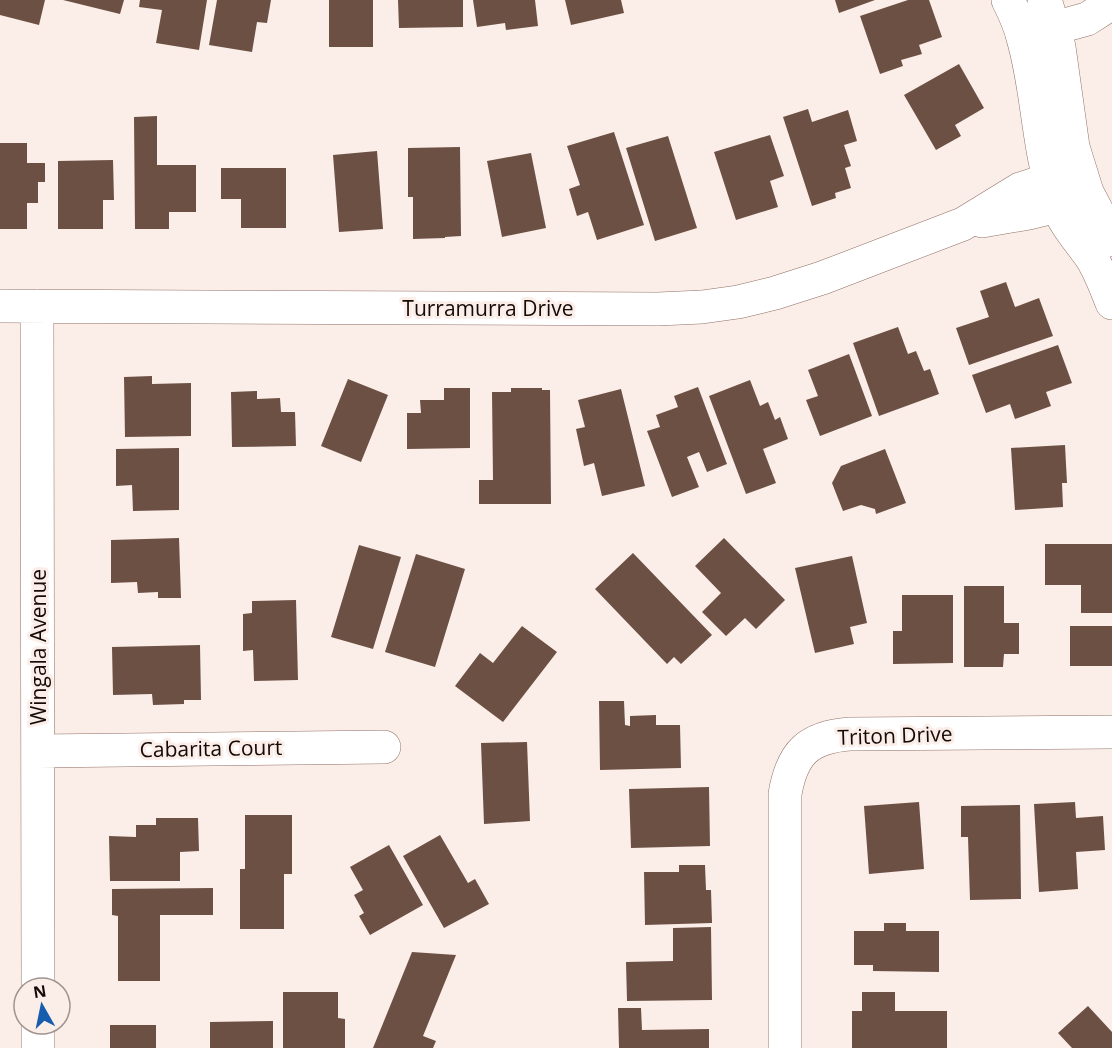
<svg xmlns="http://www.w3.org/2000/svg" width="1112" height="1048" viewBox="0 0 1112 1048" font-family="'Open Sans',sans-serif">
	<rect width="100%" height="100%" fill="#fbede8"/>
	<path fill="#6c5044" d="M 0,0 L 45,0 L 39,25 L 0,15 Z
		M 63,0 L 124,0 L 120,14 Z
		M 140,0 L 207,0 L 199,50 L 156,43 L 162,10 L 139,7 Z
		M 217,0 L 271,0 L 267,23 L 257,22 L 252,52 L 209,45 Z
		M 329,0 L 373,0 L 373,47 L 329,47 Z
		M 398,0 L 463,0 L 463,27 L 399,28 Z
		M 473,0 L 535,0 L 538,26 L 506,30 L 505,23 L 477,27 Z
		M 565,0 L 621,0 L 624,13 L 571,25 Z
		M 835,0 L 875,0 L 839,13 Z
		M 908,0 L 929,0 L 942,37 L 919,45 L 922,54 L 901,60 L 903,66 L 880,74 L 860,16 Z
		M 959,64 L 984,108 L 955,125 L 961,136 L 936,150 L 904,95 Z
		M 808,109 L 812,122 L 848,110 L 857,141 L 844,145 L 851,166 L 845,168 L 851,188 L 835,193 L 836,198 L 812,206 L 783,117 Z
		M 157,116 L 157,165 L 196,165 L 196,212 L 169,212 L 169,229 L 135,229 L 134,117 Z
		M 614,132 L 644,225 L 597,240 L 588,212 L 577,216 L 569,189 L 580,185 L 567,146 Z
		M 770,135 L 784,176 L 770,181 L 778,207 L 736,220 L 714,152 Z
		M 668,136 L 697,228 L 655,241 L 626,148 Z
		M 0,143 L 27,143 L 27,163 L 45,163 L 45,182 L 38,182 L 38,203 L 27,203 L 27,229 L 0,229 Z
		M 460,147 L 461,236 L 445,237 L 445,238 L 413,239 L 413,197 L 408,197 L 408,148 Z
		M 377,151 L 383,229 L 339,232 L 333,155 Z
		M 531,153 L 546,228 L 502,237 L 487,161 Z
		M 113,160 L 114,200 L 103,200 L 103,229 L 58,229 L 58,161 Z
		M 221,168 L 286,168 L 286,228 L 241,228 L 241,199 L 221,199 Z
		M 1006,282 L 1015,307 L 1039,298 L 1053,336 L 969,365 L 956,328 L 989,317 L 980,291 Z
		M 898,327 L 908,354 L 916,351 L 924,371 L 930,369 L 939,394 L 879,416 L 853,343 Z
		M 1058,345 L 1072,383 L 1046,392 L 1051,406 L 1015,419 L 1010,404 L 986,413 L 972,375 Z
		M 849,354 L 872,416 L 820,436 L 806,400 L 818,396 L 808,370 Z
		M 152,376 L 152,384 L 191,383 L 191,436 L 125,437 L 124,377 Z
		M 348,379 L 388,395 L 361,462 L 321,446 Z
		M 750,380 L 760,406 L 768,402 L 775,420 L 780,417 L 788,439 L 763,449 L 776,483 L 746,494 L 709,396 Z
		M 698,387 L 727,464 L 707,472 L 699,452 L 687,457 L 699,487 L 672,497 L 647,431 L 660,427 L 656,415 L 678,407 L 674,396 Z
		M 444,388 L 470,388 L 470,448 L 407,449 L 407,413 L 421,413 L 420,400 L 444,400 Z
		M 511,388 L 542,388 L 542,390 L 550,390 L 551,504 L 479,504 L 479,480 L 493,480 L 492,392 L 511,392 Z
		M 621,389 L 645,486 L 602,496 L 594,463 L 584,466 L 576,429 L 585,427 L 578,400 Z
		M 257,391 L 257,399 L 280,398 L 281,412 L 295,412 L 296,446 L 232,447 L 231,392 Z
		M 1065,445 L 1067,483 L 1062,483 L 1063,507 L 1015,510 L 1011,448 Z
		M 179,448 L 179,510 L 133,511 L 132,485 L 116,486 L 116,449 Z
		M 885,449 L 906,503 L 876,514 L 875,509 L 861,505 L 843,511 L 832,483 L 841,466 Z
		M 179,538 L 181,598 L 158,598 L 158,592 L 138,593 L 137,582 L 111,583 L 111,540 Z
		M 724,538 L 785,600 L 756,629 L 745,618 L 726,636 L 702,612 L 721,593 L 695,566 Z
		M 1045,544 L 1112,544 L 1112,613 L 1081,613 L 1081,585 L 1045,585 Z
		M 359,545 L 401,557 L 373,649 L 331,637 Z
		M 633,553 L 712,635 L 681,664 L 674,657 L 667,664 L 595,589 Z
		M 416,554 L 465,569 L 435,667 L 385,652 Z
		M 852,556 L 867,623 L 850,627 L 854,644 L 815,653 L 795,568 Z
		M 964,586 L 1004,586 L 1004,623 L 1019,623 L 1019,654 L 1004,654 L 1003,667 L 964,667 Z
		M 902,595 L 953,595 L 953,663 L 893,664 L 893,631 L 902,631 Z
		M 296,600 L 298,680 L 254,681 L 253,650 L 243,651 L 243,614 L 252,613 L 252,601 Z
		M 522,626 L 557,652 L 503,722 L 455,686 L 480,653 L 493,663 Z
		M 1070,626 L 1112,626 L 1112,666 L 1070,666 Z
		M 200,645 L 201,700 L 184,700 L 184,704 L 153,705 L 152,694 L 113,695 L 112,647 Z
		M 599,701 L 624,701 L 625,725 L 630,726 L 630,716 L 656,715 L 656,725 L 680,725 L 681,768 L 600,770 Z
		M 527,742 L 530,821 L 484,824 L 481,743 Z
		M 709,787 L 710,846 L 631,848 L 629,789 Z
		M 919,802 L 924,869 L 869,874 L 864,806 Z
		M 1075,802 L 1076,818 L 1103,816 L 1105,850 L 1076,852 L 1078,889 L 1039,892 L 1034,804 Z
		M 1020,805 L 1021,899 L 970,900 L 968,837 L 961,837 L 961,806 Z
		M 245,815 L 292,815 L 292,874 L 284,874 L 284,929 L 240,929 L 240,869 L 245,869 Z
		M 156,818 L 198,818 L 199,851 L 180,852 L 180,881 L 110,881 L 109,836 L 136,837 L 136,825 L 156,825 Z
		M 440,835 L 468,883 L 475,879 L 489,904 L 444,928 L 403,856 Z
		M 389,845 L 423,905 L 370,935 L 359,916 L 364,913 L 354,895 L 363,890 L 350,867 Z
		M 679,865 L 705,865 L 706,890 L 711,890 L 712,923 L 645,925 L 644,872 L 679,872 Z
		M 213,888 L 213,915 L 160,915 L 160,981 L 118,981 L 118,916 L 112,915 L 112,889 Z
		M 884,923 L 906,923 L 906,931 L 939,931 L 939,972 L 873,971 L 873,965 L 854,965 L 854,931 L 884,931 Z
		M 711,927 L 712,1000 L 627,1001 L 626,962 L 673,961 L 673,928 Z
		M 412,952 L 456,955 L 423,1036 L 436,1041 L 433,1048 L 373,1048 Z
		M 283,992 L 338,992 L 338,1018 L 345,1019 L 345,1048 L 283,1048 Z
		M 862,992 L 895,992 L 895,1011 L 947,1011 L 947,1048 L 852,1048 L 852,1011 L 862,1011 Z
		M 1088,1006 L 1112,1032 L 1112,1048 L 1072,1048 L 1058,1033 Z
		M 618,1008 L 641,1008 L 642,1030 L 709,1029 L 709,1048 L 619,1048 Z
		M 273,1021 L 273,1048 L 210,1048 L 210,1022 Z
		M 110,1025 L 156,1025 L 156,1048 L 110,1048 Z"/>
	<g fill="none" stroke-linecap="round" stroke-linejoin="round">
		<g stroke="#8f7165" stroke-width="34">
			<path id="minor" d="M 1025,36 L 1087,19 L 1112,3
				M 982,221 L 1029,213 L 1057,206 L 1083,194
				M 0,306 L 658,309 L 702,307 L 738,302 L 775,293 L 822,278 L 963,224 L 1020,189 L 1076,171
				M 37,306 L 38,988
				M 39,751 L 384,747
				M 38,1048 L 38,1024
				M 785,1048 L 785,794 C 792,753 808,737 850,734 L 1112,732"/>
		</g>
		<g stroke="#8f7165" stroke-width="34">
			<path id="secondary" d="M 1008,0 C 1014,12 1020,25 1023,38 C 1039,93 1037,150 1057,204 C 1064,224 1079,240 1091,257 C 1100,271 1106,288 1112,303
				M 1044,0 L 1047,6 L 1059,47 L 1073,147 L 1087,192 L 1112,240"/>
		</g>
		<use href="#minor" stroke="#fff" stroke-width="33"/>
		<use href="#secondary" stroke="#fff" stroke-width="33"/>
	</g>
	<g text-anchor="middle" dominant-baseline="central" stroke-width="6" stroke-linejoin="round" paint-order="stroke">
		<g font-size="21" fill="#150b06" stroke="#fbede8">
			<text x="488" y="308">Turramurra Drive</text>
			<text transform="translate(38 647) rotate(-90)">Wingala Avenue</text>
			<text transform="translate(895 735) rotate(-2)">Triton Drive</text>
			<text transform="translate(211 748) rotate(-1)">Cabarita Court</text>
		</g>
	</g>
	<g transform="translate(42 1006) rotate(351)"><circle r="28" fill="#fbede8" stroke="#9f938e" stroke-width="1.5"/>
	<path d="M0-4.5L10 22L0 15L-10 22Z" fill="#165dad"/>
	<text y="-9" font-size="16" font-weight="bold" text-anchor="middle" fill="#150b06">N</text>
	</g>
</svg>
